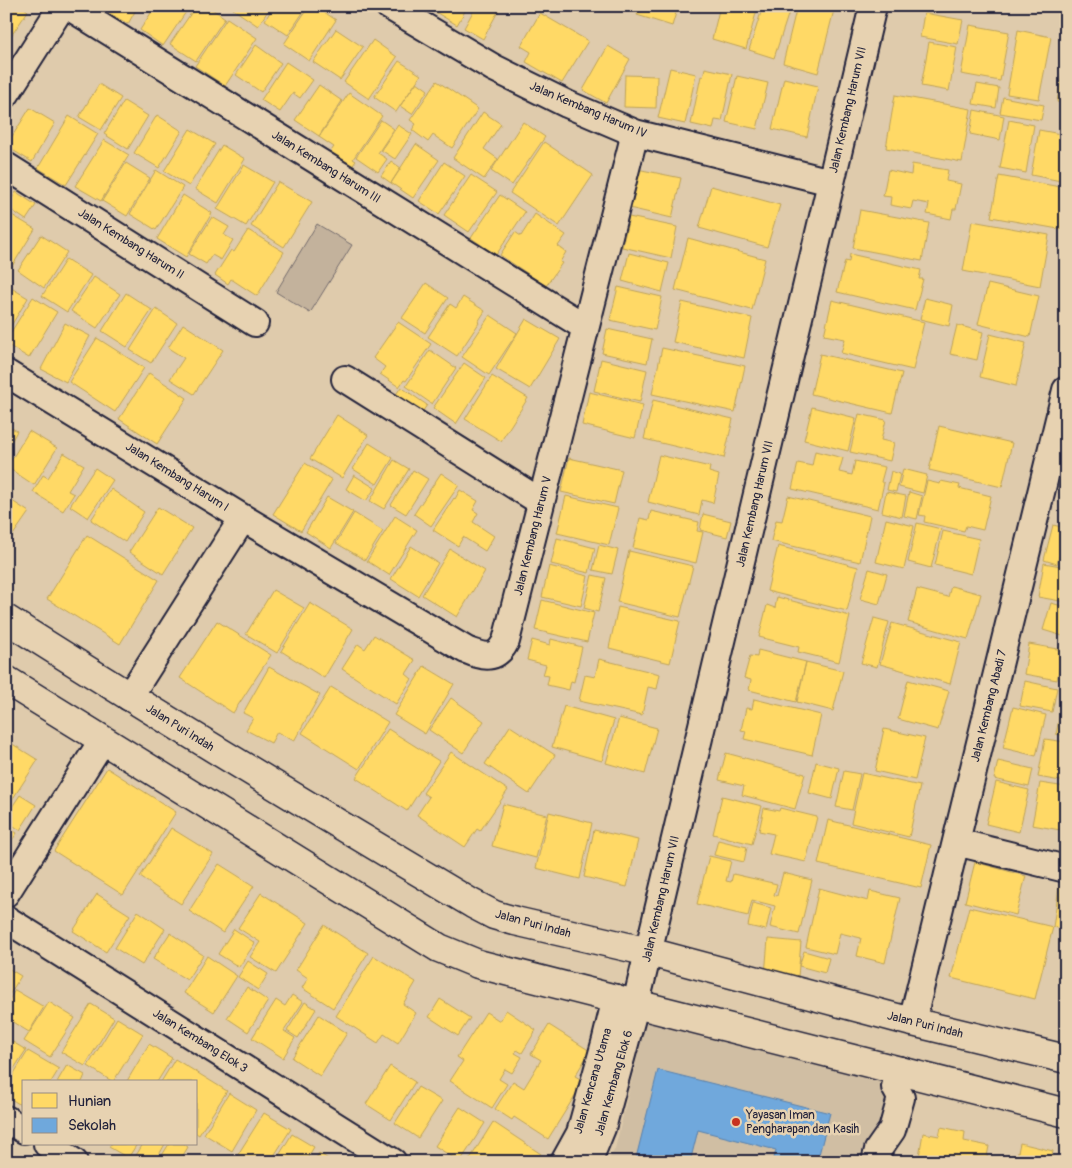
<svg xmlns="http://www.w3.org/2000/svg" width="1072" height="1168" viewBox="0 0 1072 1168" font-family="Pangolin,sans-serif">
	<rect width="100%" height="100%" fill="#dfcbac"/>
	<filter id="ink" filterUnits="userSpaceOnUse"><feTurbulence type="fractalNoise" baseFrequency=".02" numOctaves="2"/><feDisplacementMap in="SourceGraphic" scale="10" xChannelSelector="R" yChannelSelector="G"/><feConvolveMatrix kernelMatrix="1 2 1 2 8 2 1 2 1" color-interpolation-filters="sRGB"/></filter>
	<g filter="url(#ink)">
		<path fill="#d0bea3" d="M 651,999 L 916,1061 L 894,1162 L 607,1162 L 615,1149 Z"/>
		<path fill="#c3b29c" stroke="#726a6c" d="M 317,224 L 352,245 L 310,313 L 276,292 Z"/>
		<path fill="#ffd966" stroke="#bda259" d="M 8,6 L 22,6 L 28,11 L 9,39 L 6,37 L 6,10 Z
			M 97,6 L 138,6 L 128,24 Z
			M 143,6 L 190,6 L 163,46 L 140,30 L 151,13 Z
			M 196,6 L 208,6 L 225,18 L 196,61 L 170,44 Z
			M 235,6 L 271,6 L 258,26 L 233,9 Z
			M 274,6 L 303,6 L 306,8 L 288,35 L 265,20 Z
			M 309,6 L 315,6 L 336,20 L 309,61 L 284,44 Z
			M 435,6 L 468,6 L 457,25 L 432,10 Z
			M 476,6 L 501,6 L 483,39 L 464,28 Z
			M 640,6 L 678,6 L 672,26 L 637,15 Z
			M 720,6 L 758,6 L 746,49 L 712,39 Z
			M 763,6 L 791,6 L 774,58 L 749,50 Z
			M 797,6 L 835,6 L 818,73 L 783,63 Z
			M 540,13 L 588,41 L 562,83 L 526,62 L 531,52 L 521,46 Z
			M 924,13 L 963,20 L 958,44 L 920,37 Z
			M 227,18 L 257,38 L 225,86 L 195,66 Z
			M 970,25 L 1009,32 L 1000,81 L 961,74 Z
			M 336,29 L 363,47 L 340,80 L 313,62 Z
			M 1018,30 L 1051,37 L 1039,99 L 1007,94 Z
			M 373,40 L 397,57 L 369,99 L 344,82 Z
			M 929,42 L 957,47 L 949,91 L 921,86 Z
			M 256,45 L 281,63 L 261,92 L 236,75 Z
			M 608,46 L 630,59 L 606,103 L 583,90 Z
			M 1066,50 L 1066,124 L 1060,123 L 1064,103 L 1057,102 Z
			M 399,61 L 421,75 L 396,112 L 374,97 Z
			M 286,62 L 313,80 L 300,98 L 293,93 L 280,112 L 261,100 Z
			M 670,68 L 696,74 L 685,124 L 658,118 Z
			M 705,68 L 732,74 L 722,121 L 715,120 L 713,129 L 691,124 L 701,76 L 703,77 Z
			M 625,75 L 657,76 L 656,108 L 624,107 Z
			M 737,76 L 768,83 L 757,129 L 726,122 Z
			M 784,78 L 818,86 L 807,137 L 772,129 Z
			M 437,81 L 478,109 L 452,148 L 433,135 L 428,142 L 412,130 L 416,124 L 410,120 Z
			M 417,82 L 428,90 L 412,114 L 400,106 Z
			M 99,84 L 121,98 L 101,130 L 79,117 Z
			M 977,84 L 999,88 L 996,108 L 973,104 Z
			M 319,85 L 342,101 L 319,136 L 295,120 Z
			M 349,93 L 382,116 L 353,159 L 356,161 L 350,169 L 328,155 L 334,147 L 319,137 Z
			M 895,95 L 971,109 L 962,162 L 886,148 Z
			M 1003,97 L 1044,105 L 1041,120 L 1000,113 Z
			M 124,101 L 148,116 L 128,149 L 104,134 Z
			M 30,108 L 55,123 L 32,162 L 6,146 Z
			M 974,110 L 1004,116 L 1000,140 L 970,134 Z
			M 483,112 L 501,124 L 484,149 L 498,159 L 484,179 L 453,158 Z
			M 157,115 L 182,131 L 159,168 L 134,153 Z
			M 69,116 L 98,134 L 66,185 L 38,168 Z
			M 381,120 L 394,129 L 378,153 L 387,159 L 378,172 L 356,157 Z
			M 1009,120 L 1034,125 L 1026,173 L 1000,168 Z
			M 523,122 L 545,137 L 512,185 L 491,171 Z
			M 398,125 L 412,134 L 395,159 L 381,150 Z
			M 190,129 L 215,144 L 189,186 L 164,171 Z
			M 1039,130 L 1066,135 L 1066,182 L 1031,175 Z
			M 104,140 L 129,155 L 101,201 L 75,186 Z
			M 544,142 L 593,175 L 559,226 L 510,193 Z
			M 416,144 L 439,160 L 413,198 L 391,183 Z
			M 222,145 L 245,159 L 218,203 L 195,189 Z
			M 391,161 L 401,168 L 391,183 L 381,176 Z
			M 444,162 L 465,176 L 439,214 L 419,201 Z
			M 126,163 L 150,178 L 127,216 L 102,201 Z
			M 912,164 L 948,170 L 946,181 L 961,184 L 956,209 L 953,209 L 951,219 L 927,214 L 929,204 L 913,201 L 911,209 L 890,205 L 891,197 L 883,196 L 888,170 L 911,175 Z
			M 244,165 L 273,182 L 246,226 L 217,209 Z
			M 637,169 L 681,178 L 672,218 L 629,208 Z
			M 156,170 L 183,187 L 156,230 L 130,214 Z
			M 471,175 L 497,192 L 469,232 L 444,215 Z
			M 999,176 L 1066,188 L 1066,222 L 1064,230 L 991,217 Z
			M 278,182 L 312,202 L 284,247 L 251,226 Z
			M 711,186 L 780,205 L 767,247 L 699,228 Z
			M 16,192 L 36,205 L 26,220 L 7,207 Z
			M 183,195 L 212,213 L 186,257 L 157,239 Z
			M 500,195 L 525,212 L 496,255 L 471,238 Z
			M 860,210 L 929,223 L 922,261 L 853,248 Z
			M 535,214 L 566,235 L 558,246 L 566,252 L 560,262 L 562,263 L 546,286 L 500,255 L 515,232 L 521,236 Z
			M 12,215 L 35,229 L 6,276 L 6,224 Z
			M 212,217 L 229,227 L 224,235 L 233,240 L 221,260 L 212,255 L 206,264 L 189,254 Z
			M 629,217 L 677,227 L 671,258 L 622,247 Z
			M 972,221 L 1049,235 L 1040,286 L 963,271 Z
			M 248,230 L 284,252 L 257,296 L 231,279 L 228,284 L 215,275 L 231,250 L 234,252 Z
			M 41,235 L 67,252 L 44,288 L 18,270 Z
			M 688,238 L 765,259 L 752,310 L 675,290 Z
			M 629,253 L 669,263 L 662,292 L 622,281 Z
			M 850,254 L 921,270 L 919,279 L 923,279 L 915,310 L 837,292 L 845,261 L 849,262 Z
			M 66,259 L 91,275 L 67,312 L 42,296 Z
			M 94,277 L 120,294 L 97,328 L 71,311 Z
			M 426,283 L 448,298 L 425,333 L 402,318 Z
			M 988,284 L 1039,296 L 1030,337 L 978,324 Z
			M 8,286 L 28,298 L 6,334 L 6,288 Z
			M 618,287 L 662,297 L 655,330 L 610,320 Z
			M 126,293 L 152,310 L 127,347 L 102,331 Z
			M 33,297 L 57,312 L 29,358 L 6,344 L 6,340 Z
			M 463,297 L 485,311 L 478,322 L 479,323 L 457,356 L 428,337 L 450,304 L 456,308 Z
			M 925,298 L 953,305 L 949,326 L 920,319 Z
			M 832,300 L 924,322 L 913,370 L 841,353 L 845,339 L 824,335 Z
			M 682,302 L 752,318 L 744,358 L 673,342 Z
			M 156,309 L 177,323 L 151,363 L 130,350 Z
			M 490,315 L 517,333 L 489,375 L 462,357 Z
			M 526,319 L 560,339 L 530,389 L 496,369 Z
			M 398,322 L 431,344 L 406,381 L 404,380 L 399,387 L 380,374 L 385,367 L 373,358 Z
			M 65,323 L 90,336 L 66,382 L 41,369 Z
			M 183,324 L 223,350 L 194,394 L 170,379 L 184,358 L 168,348 Z
			M 957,325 L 983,332 L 977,360 L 950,354 Z
			M 607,329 L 652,339 L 647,363 L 602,353 Z
			M 990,334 L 1026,343 L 1016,386 L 980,377 Z
			M 97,338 L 144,368 L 115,412 L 69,382 Z
			M 662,348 L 745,366 L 735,412 L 652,394 Z
			M 430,350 L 456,368 L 432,404 L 406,386 Z
			M 820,354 L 902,373 L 892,413 L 811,394 Z
			M 601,359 L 647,370 L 640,402 L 594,391 Z
			M 464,363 L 486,378 L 456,424 L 433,408 Z
			M 149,373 L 187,398 L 157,444 L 119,419 Z
			M 492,376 L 528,398 L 501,441 L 465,419 Z
			M 401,387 L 427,405 L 419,417 L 393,399 Z
			M 589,392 L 643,405 L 635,438 L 582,425 Z
			M 653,400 L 733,419 L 724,458 L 644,439 Z
			M 812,407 L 856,418 L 848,451 L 804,440 Z
			M 859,414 L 886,420 L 881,440 L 894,443 L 890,461 L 850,452 Z
			M 337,415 L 368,435 L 342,478 L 310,459 Z
			M 6,425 L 17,431 L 6,451 Z
			M 939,426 L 1012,443 L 1002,487 L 929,470 Z
			M 29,431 L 57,448 L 34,485 L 7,467 Z
			M 369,443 L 393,458 L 377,484 L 353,469 Z
			M 815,451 L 843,458 L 839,472 L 852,475 L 855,461 L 885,467 L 881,482 L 884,483 L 878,509 L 792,489 L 798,463 L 812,466 Z
			M 64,453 L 84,465 L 68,491 L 74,494 L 63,511 L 33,492 L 43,475 L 48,478 Z
			M 659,455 L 710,467 L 709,472 L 719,475 L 713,503 L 702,500 L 699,515 L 648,502 Z
			M 569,458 L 622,470 L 614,504 L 561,492 Z
			M 394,460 L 409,469 L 384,509 L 370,501 Z
			M 305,463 L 332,480 L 301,531 L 273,514 Z
			M 95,468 L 113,480 L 88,518 L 70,506 Z
			M 903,469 L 927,475 L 923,493 L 899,487 Z
			M 413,470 L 428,479 L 406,514 L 391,505 Z
			M 891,471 L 900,474 L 896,492 L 887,490 Z
			M 441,473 L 459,485 L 431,526 L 414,514 Z
			M 354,475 L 375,488 L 366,501 L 346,489 Z
			M 927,481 L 940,484 L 941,481 L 960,485 L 959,488 L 991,496 L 983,530 L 966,526 L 964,531 L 924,522 L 925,516 L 919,515 Z
			M 111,489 L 144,512 L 125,542 L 91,520 Z
			M 460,490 L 478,501 L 473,510 L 478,513 L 473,522 L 494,536 L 485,551 L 463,537 L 458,546 L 433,530 L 454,498 L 455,499 Z
			M 886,492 L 906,496 L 902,517 L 882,512 Z
			M 909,492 L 922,496 L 917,519 L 904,516 Z
			M 566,496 L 618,508 L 609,545 L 557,533 Z
			M 788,496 L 870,516 L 860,562 L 771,541 L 776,520 L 782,521 Z
			M 6,497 L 29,512 L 6,545 Z
			M 327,497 L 353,512 L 331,548 L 306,532 Z
			M 158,507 L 192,528 L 163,574 L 129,552 Z
			M 651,511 L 699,522 L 697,531 L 703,532 L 696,563 L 633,548 L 640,518 L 649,520 Z
			M 354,513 L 383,531 L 365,560 L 336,543 Z
			M 703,514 L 731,521 L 727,537 L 700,530 Z
			M 395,516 L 417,530 L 389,575 L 367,561 Z
			M 886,519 L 914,526 L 904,569 L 876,562 Z
			M 917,523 L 941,529 L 931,568 L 908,562 Z
			M 1053,525 L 1066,528 L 1066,558 L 1059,556 L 1057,564 L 1044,560 Z
			M 943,531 L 979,539 L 971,574 L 935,565 Z
			M 87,535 L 159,580 L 120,644 L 47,599 Z
			M 557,538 L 595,548 L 589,573 L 551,564 Z
			M 599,545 L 618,550 L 612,574 L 593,570 Z
			M 411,546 L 438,563 L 418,596 L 391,579 Z
			M 778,546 L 858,567 L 847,611 L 767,591 Z
			M 450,549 L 485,571 L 457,617 L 422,595 Z
			M 629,551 L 693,566 L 680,617 L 617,602 Z
			M 1044,563 L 1066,567 L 1066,602 L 1038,597 Z
			M 549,566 L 588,576 L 581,606 L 542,597 Z
			M 869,569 L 887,574 L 879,604 L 860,599 Z
			M 592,575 L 606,578 L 598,612 L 584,608 Z
			M 951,586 L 981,594 L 968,639 L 908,622 L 917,589 L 948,597 Z
			M 273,590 L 304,608 L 277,653 L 246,634 Z
			M 777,597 L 850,616 L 839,662 L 798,652 L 799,647 L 759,637 L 767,605 L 775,608 Z
			M 542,600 L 594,613 L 587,642 L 535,630 Z
			M 310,603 L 353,629 L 324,678 L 281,651 Z
			M 1051,603 L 1066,607 L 1066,637 L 1043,630 Z
			M 618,607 L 680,621 L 670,663 L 609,648 Z
			M 874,618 L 889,622 L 877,667 L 861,663 Z
			M 217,621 L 271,655 L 233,713 L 180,678 Z
			M 892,623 L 961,642 L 950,684 L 880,664 Z
			M 374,635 L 415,660 L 406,674 L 412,679 L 396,704 L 342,669 L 358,644 L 365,649 Z
			M 551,639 L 582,647 L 574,682 L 571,681 L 569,690 L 547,685 L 549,676 L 543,675 L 546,665 L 527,660 L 532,640 L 550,645 Z
			M 1029,644 L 1063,650 L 1057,680 L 1024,674 Z
			M 758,650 L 806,662 L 796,702 L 749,690 L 751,680 L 744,678 L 750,656 L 757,657 Z
			M 599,659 L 660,674 L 657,689 L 648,687 L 642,715 L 579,701 L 585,675 L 595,677 Z
			M 806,662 L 843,671 L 833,711 L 797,702 Z
			M 424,666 L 454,684 L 425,734 L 394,715 Z
			M 269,667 L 320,695 L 294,741 L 277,732 L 271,743 L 246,730 L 253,718 L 243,713 Z
			M 908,680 L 949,691 L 938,730 L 898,719 Z
			M 1025,681 L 1057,688 L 1052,712 L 1020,706 Z
			M 331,687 L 388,722 L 359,769 L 302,733 Z
			M 1064,694 L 1066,694 L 1066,736 L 1056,734 Z
			M 451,698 L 484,721 L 463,753 L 429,730 Z
			M 754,699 L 821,715 L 812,755 L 744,739 L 746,731 L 741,730 L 746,708 L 752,709 Z
			M 564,706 L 614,720 L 602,761 L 552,747 Z
			M 1013,707 L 1046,715 L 1036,756 L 1003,748 Z
			M 619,718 L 657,728 L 645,774 L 606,763 Z
			M 510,726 L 555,755 L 529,794 L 485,764 Z
			M 388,729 L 439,761 L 407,811 L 356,778 Z
			M 884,729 L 925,738 L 915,780 L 875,771 Z
			M 1045,739 L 1066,742 L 1066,782 L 1038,777 Z
			M 6,740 L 38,760 L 6,809 Z
			M 451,752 L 508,790 L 480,831 L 477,829 L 465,847 L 417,815 L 429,797 L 423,793 Z
			M 726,753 L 805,774 L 795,809 L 742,795 L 744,786 L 719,780 Z
			M 998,761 L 1033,769 L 1029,787 L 994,779 Z
			M 816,762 L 839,768 L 832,799 L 809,793 Z
			M 107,768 L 176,812 L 123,895 L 54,851 Z
			M 844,771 L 860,774 L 852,810 L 836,807 Z
			M 862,773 L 920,786 L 909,837 L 851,823 Z
			M 996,782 L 1029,790 L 1019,832 L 986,824 Z
			M 1040,783 L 1066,787 L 1066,831 L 1032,825 Z
			M 20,795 L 36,805 L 20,830 L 6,821 L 6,816 Z
			M 722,796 L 762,806 L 752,844 L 713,834 Z
			M 503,804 L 547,815 L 536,858 L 492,846 Z
			M 764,808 L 779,811 L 780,808 L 817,817 L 806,862 L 769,854 L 774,834 L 759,831 Z
			M 549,812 L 592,823 L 580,879 L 536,868 Z
			M 828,820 L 931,845 L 921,888 L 818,864 Z
			M 6,826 L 17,833 L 6,849 Z
			M 171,828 L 213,854 L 181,904 L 140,877 Z
			M 594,830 L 638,840 L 627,887 L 584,877 Z
			M 718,840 L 747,847 L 744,862 L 714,855 Z
			M 709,856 L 731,861 L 726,881 L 731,882 L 733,874 L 777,884 L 774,895 L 777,896 L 783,873 L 812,880 L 799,934 L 770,927 L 775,906 L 752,900 L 748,916 L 697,904 Z
			M 975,862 L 1026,876 L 1016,915 L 965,902 Z
			M 219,864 L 254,886 L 223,933 L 189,911 Z
			M 1060,881 L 1066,882 L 1066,930 L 1053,927 Z
			M 819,888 L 868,901 L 870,891 L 900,898 L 885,963 L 857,956 L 861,938 L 840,933 L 835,954 L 806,947 Z
			M 261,893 L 308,923 L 276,973 L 250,957 L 260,942 L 238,928 Z
			M 97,894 L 130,915 L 106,952 L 73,931 Z
			M 753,903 L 771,908 L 766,930 L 748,926 Z
			M 969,907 L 1053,927 L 1035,999 L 951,978 Z
			M 138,911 L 165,929 L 142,965 L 115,948 Z
			M 324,925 L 368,953 L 333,1008 L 302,988 L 308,978 L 296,970 Z
			M 234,929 L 255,943 L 239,967 L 218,954 Z
			M 170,933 L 203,955 L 187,980 L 153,959 Z
			M 768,939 L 801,942 L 798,977 L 765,975 Z
			M 804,951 L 829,958 L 825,973 L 799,966 Z
			M 207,956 L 237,976 L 214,1012 L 184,993 Z
			M 374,956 L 416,982 L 403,1004 L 416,1013 L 398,1043 L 384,1034 L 378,1043 L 336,1016 Z
			M 248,961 L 268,974 L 258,990 L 238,977 Z
			M 6,967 L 21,976 L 6,1000 Z
			M 247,987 L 268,1001 L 248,1032 L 227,1018 Z
			M 15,990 L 44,1007 L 29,1032 L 6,1018 L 6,1005 Z
			M 292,995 L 303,1002 L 284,1031 L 295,1038 L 283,1058 L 252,1038 L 276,1000 L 285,1006 Z
			M 440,999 L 470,1018 L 458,1036 L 429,1017 Z
			M 49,1002 L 75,1018 L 50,1057 L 24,1041 Z
			M 305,1002 L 316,1009 L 298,1038 L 287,1031 Z
			M 91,1004 L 114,1018 L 85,1066 L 61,1052 Z
			M 506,1010 L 536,1030 L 522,1053 L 517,1050 L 515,1053 L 522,1057 L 512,1073 L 505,1069 L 499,1079 L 507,1084 L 492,1108 L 450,1081 L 463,1061 L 457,1057 L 486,1012 L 500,1021 Z
			M 319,1015 L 347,1033 L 320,1076 L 292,1058 Z
			M 117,1018 L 143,1034 L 113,1082 L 88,1066 Z
			M 549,1025 L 590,1051 L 575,1076 L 584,1081 L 548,1139 L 514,1117 L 512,1120 L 495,1109 L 513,1081 L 524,1088 L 541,1060 L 531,1054 Z
			M 6,1038 L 26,1050 L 6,1081 Z
			M 149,1044 L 172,1058 L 157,1082 L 128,1082 L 127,1081 Z
			M 28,1051 L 59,1069 L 51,1082 L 24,1082 L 24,1107 L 6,1096 L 6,1086 Z
			M 175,1059 L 227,1091 L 199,1135 L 196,1133 L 196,1082 L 161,1082 Z
			M 67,1065 L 85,1075 L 82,1082 L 57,1082 Z
			M 390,1066 L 415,1082 L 391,1120 L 366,1104 Z
			M 418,1087 L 442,1101 L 418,1138 L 395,1123 Z
			M 229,1093 L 256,1110 L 232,1151 L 204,1134 Z
			M 460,1107 L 485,1123 L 460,1162 L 435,1146 Z
			M 264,1113 L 291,1129 L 270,1162 L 246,1162 L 237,1156 Z
			M 493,1122 L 541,1154 L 536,1162 L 468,1162 Z
			M 941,1127 L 965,1132 L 964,1141 L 989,1146 L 986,1162 L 918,1162 L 923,1133 L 939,1136 Z
			M 292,1134 L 314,1147 L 305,1162 L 275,1162 Z
			M 1020,1143 L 1053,1151 L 1051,1162 L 1016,1162 Z
			M 111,1144 L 137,1144 L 128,1158 L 109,1147 Z
			M 143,1144 L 165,1144 L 155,1162 L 132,1162 Z
			M 169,1144 L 184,1144 L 188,1147 L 179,1162 L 158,1162 Z
			M 319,1153 L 333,1162 L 314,1162 Z"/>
		<path fill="#6fa8dc" stroke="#5880ac" d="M 658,1070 L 830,1113 L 817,1162 L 773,1162 L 776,1150 L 698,1130 L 690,1162 L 635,1162 Z"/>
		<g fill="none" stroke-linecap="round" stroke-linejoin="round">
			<g stroke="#22223b" stroke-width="30">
				<path id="minor" d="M 68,6 L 585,327
					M 389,6 L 494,68 L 567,104 L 635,133 L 831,182
					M 6,94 L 62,6
					M 6,166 L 255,323
					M 6,373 L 243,518 L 129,697
					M 345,379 L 541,502
					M 243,518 L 466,650 C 484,657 496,661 506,641 L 635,133
					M 956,842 L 1066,869
					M 6,893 L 102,741
					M 6,919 L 393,1162
					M 912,1022 L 1066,390
					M 6,1119 L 24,1130
					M 47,1144 L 74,1162
					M 564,1162 L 580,1133 L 605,1043 L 616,998
					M 588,1162 L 602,1128 L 636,1003 L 873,6
					M 875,1162 L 878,1150 L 892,1130 L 901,1098 L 895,1087 L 900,1070"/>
			</g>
			<g stroke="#22223b" stroke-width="31">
				<path id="secondary" d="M 6,619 C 160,717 316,811 473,904 L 494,915 L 515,921 L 649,952 L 912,1022 L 1066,1059
					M 6,680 L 439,948 L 478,964 L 1066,1113"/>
			</g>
			<use href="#minor" stroke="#e7d2b1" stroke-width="26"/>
			<use href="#secondary" stroke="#e7d2b1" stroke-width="28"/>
		</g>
	</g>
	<circle fill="#c8321e" stroke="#e7d2b1" stroke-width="2" cx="736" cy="1122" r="5"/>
	<g text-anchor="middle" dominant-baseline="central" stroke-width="5" stroke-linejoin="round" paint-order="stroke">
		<g font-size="12" fill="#22223b" stroke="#e7d2b1">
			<text transform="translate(588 110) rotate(23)">Jalan Kembang Harum IV</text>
			<text transform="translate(848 110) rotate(-77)">Jalan Kembang Harum VII</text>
			<text transform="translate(326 167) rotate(32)">Jalan Kembang Harum III</text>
			<text transform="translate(131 244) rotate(32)">Jalan Kembang Harum II</text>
			<text transform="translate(177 477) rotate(32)">Jalan Kembang Harum I</text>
			<text transform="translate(755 504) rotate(-77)">Jalan Kembang Harum VII</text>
			<text transform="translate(533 536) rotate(-76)">Jalan Kembang Harum V</text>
			<text transform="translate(989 706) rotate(-76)">Jalan Kembang Abadi 7</text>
			<text transform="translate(180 728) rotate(32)">Jalan Puri Indah</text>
			<text transform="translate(661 899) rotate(-77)">Jalan Kembang Harum VII</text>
			<text transform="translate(533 924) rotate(15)">Jalan Puri Indah</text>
			<text transform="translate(925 1025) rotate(14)">Jalan Puri Indah</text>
			<text transform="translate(200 1041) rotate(32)">Jalan Kembang Elok 3</text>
			<text transform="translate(593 1081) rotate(-74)">Jalan Kencana Utama</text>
			<text transform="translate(614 1083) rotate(-74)">Jalan Kembang Elok 6</text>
		</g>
		<g font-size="12" fill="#22223b" stroke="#e7d2b1" text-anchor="start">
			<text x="746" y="1115">Yayasan Iman<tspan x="746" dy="14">Pengharapan dan Kasih</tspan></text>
		</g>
	</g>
	<rect width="1072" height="1168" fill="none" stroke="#e7d2b1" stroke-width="25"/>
	<rect x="12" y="12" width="1047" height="1143" fill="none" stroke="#22223b" stroke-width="2" filter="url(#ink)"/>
	<rect x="22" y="1080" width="175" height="65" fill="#e7d2b1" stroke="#988c82"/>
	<rect x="32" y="1093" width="25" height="15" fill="#ffd966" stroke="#988c82"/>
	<text x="68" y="1106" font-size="15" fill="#22223b">Hunian</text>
	<rect x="32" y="1118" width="25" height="15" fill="#6fa8dc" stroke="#988c82"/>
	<text x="68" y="1130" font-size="15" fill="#22223b">Sekolah</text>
</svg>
